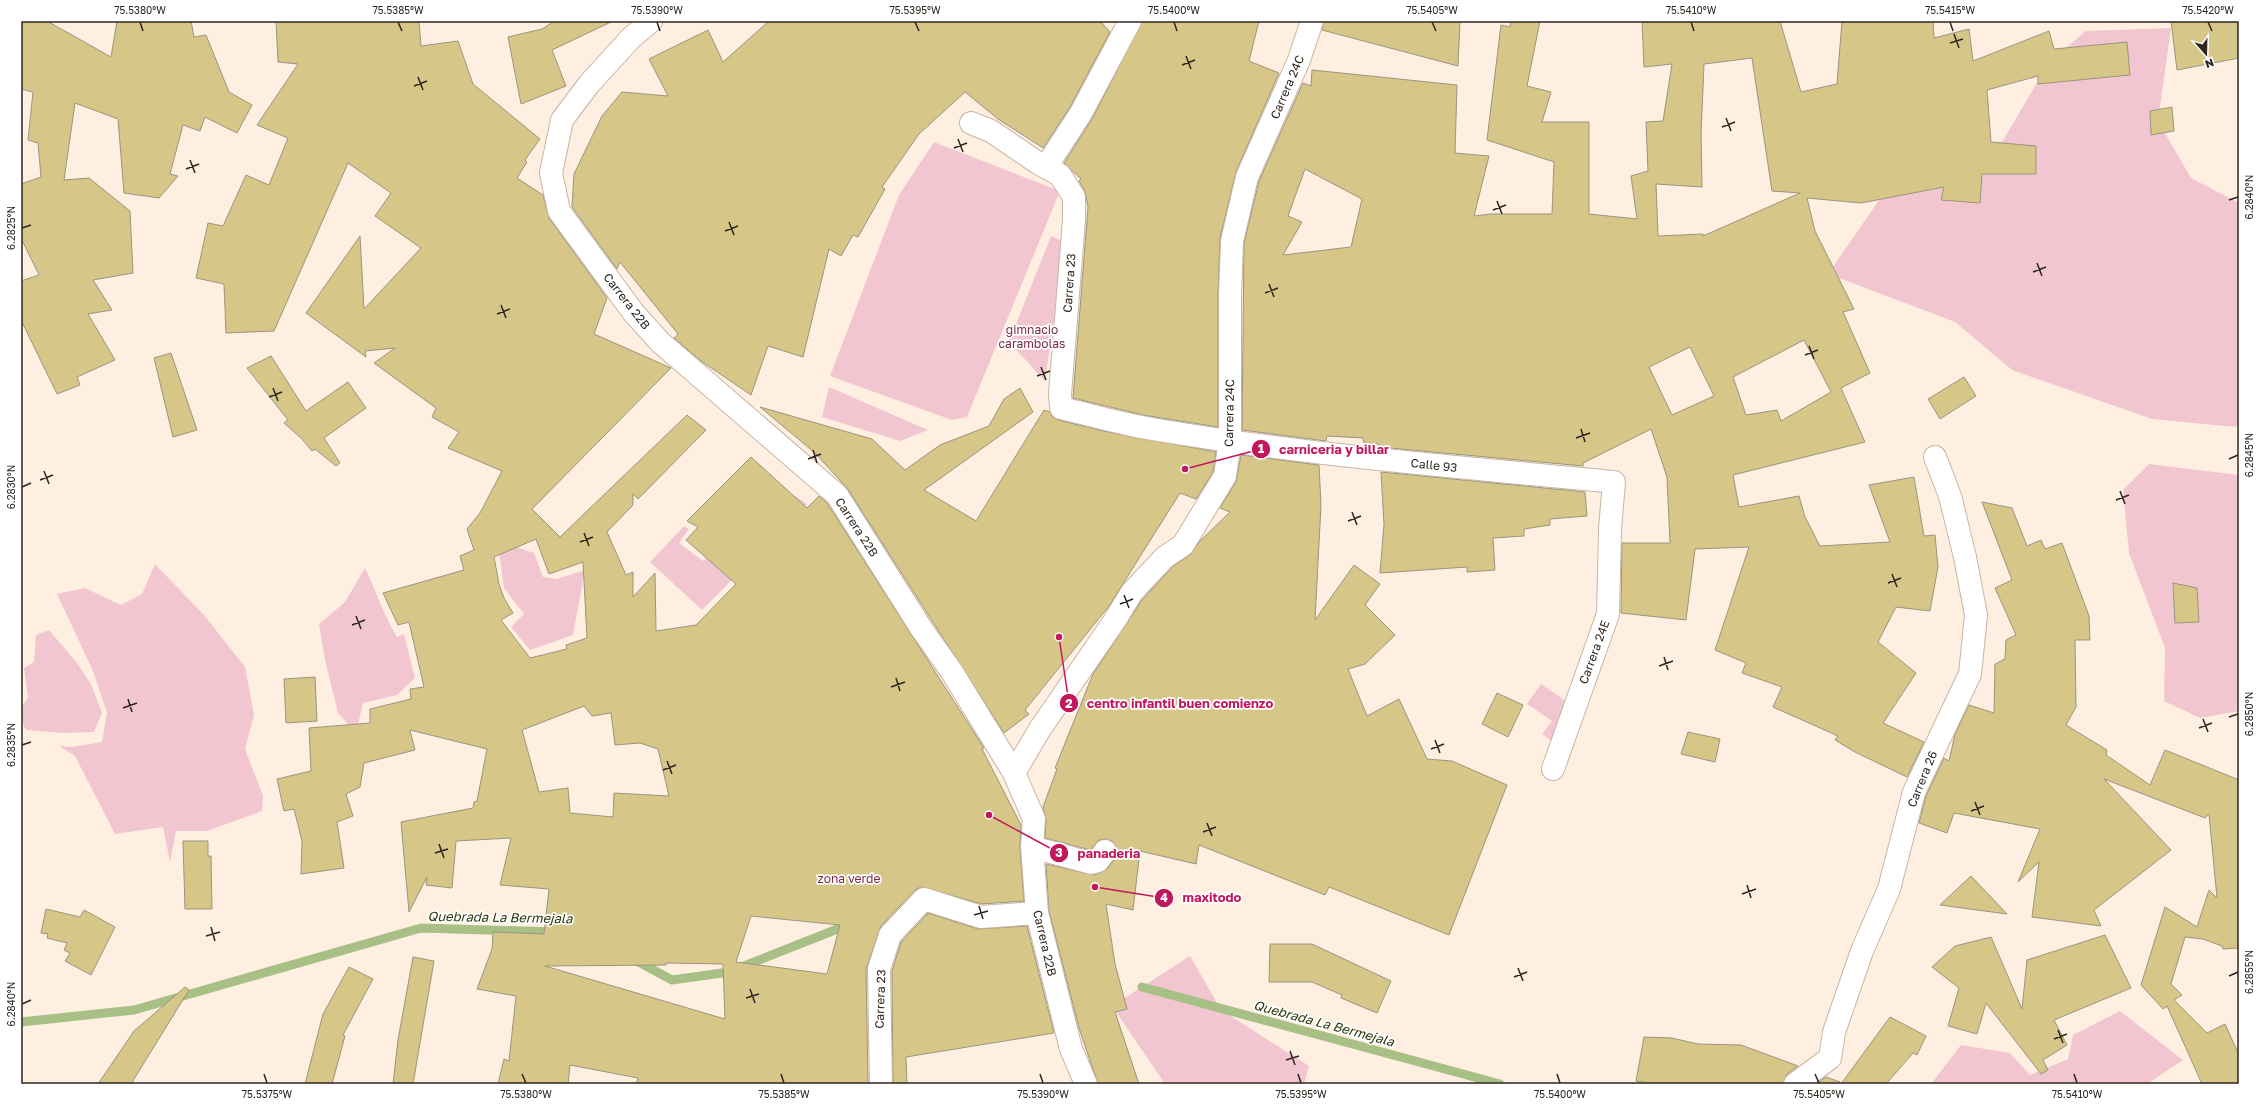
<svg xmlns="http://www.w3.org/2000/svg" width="2260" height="1105" viewBox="0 0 2260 1105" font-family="'Golos Text',sans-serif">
	<rect width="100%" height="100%" fill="#ffefe1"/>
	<path fill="#f2c6d0" d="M 2171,28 L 2158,121 L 2191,178 L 2239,203 L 2239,424 L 2235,427 L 2152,419 L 2012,370 L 1955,322 L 1828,274 L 1884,193 L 2002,142 L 2050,61 L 2086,31 Z
		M 934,142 L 1060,191 L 967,417 L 952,420 L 830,376 L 899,195 Z
		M 1051,236 L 1065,242 L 1045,381 L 1009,342 Z
		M 829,387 L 928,430 L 900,441 L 822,417 Z
		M 2149,464 L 2239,475 L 2239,711 L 2200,718 L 2164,701 L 2165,648 L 2129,553 L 2123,490 Z
		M 795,496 L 807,504 L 702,610 L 650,562 L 684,526 L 689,529 L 679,543 L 703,561 L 721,546 L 740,560 Z
		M 510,528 L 519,548 L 534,553 L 543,577 L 557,579 L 585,570 L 573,635 L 530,650 L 511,627 L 524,614 L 504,588 L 497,535 Z
		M 155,564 L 204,615 L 245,667 L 254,715 L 245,749 L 263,796 L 262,811 L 207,831 L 176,831 L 170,862 L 163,827 L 115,834 L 75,756 L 59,746 L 72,747 L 102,742 L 107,713 L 93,671 L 57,594 L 85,588 L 121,605 L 142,594 Z
		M 365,568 C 376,591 384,616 397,637 L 404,634 L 415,678 L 397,695 L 363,703 L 356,733 L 338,713 L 325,660 L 319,624 L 345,602 Z
		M 49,630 L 77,663 L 91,684 L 102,713 L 94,732 L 63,733 L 26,730 C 19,717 18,710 28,698 L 24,668 L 34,662 L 36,635 Z
		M 1541,684 L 1580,711 L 1557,745 L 1542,734 L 1552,721 L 1527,704 Z
		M 1190,956 L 1221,1010 L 1309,1066 L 1304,1084 L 1165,1084 L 1112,1006 Z
		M 2120,1011 L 2183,1060 L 2147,1084 L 1931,1084 L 1961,1045 L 2010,1053 L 2030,1075 L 2068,1059 L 2073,1035 Z"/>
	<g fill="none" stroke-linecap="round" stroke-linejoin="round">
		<path stroke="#a8c085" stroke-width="9" d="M 635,960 L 672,980 L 729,972 L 850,924
			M 1142,987 L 1500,1084
			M 21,1022 L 134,1010 L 421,928 L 556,932"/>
	</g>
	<path fill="#d6c687" stroke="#9a957f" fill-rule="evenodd" d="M 21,21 L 47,21 L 111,57 L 117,21 L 191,21 L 194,37 L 206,35 L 229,92 L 252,105 L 237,133 L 205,117 L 200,131 L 183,125 L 170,174 L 178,176 L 159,198 L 124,193 L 118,119 L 75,103 L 64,180 L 89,178 L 130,211 L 133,273 L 93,280 L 112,310 L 88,314 L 115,360 L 77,377 L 80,385 L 57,394 L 21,320 L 21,281 L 39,275 L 21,238 L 21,184 L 41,177 L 38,143 L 28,140 L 33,92 L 21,89 Z
		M 276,21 L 419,21 L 421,46 L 458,41 L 473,84 L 540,139 L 525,160 L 527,162 L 517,178 L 543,195 L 549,218 L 607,298 L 594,334 L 671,368 L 532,509 L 560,537 L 687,415 L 706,430 L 638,499 L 633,494 L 633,505 L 607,532 L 626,575 L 633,572 L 633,597 L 655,573 L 656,631 L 696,625 L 736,584 L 686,540 L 698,527 L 687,521 L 751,457 L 807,508 L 819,496 L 827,503 L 984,748 L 982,749 L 1021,825 L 1020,848 L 1024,901 L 982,904 L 921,887 L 915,890 L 881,926 L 866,969 L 868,1084 L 636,1084 L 638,1078 L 570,1065 L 568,1084 L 498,1084 L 504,1059 L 509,1061 L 516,996 L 477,989 L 492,949 L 493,932 L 544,934 L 549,889 L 500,885 L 511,838 L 456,841 L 452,888 L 426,885 L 427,877 L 409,912 L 401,822 L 473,808 L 474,802 L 477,801 L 487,749 L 410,730 L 415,750 L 364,763 L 360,787 L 346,794 L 353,816 L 337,822 L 344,868 L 301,874 L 302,841 L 294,809 L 284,811 L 277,779 L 311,771 L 309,728 L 370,723 L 370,709 L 411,699 L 410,689 L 424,687 L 409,622 L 398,625 L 383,593 L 464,570 L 460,556 L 474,550 L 467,529 L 480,513 L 502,471 L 448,448 L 459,432 L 432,417 L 436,408 L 374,363 L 395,348 L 365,351 L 366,357 L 306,313 L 360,236 L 364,309 L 421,248 L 375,216 L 391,193 L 348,163 L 274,331 L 226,333 L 224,284 L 196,278 L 208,223 L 223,226 L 246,175 L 269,185 L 288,138 L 257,125 L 298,64 L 278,62 ZM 536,539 L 549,574 L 583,562 L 587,638 L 566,645 L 567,649 L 530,658 L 501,620 L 513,613 L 504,598 L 499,584 L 494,557 ZM 584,706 L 592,716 L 611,713 L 615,745 L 640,743 L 658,749 L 669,796 L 614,793 L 613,817 L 570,813 L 568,788 L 539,792 L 522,730 ZM 751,916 L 840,925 L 827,974 L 736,962 ZM 666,963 L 723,964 L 725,1019 L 545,966 L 666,965 Z
		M 555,21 L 613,21 L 552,50 L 566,86 L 521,104 L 508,37 L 542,29 Z
		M 769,21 L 1100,21 L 1110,32 L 1070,107 L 1043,148 L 998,119 L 965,92 L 919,134 L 882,187 L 885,189 L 858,237 L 853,235 L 841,256 L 829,249 L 803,357 L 768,346 L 751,395 L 701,361 L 674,338 L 678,334 L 620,262 L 617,269 L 572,207 L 574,174 L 602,116 L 622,92 L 668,96 L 649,59 L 708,30 L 723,62 Z
		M 1142,21 L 1259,21 L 1249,61 L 1279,73 L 1236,172 L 1220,238 L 1218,296 L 1218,427 L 1143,415 L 1073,398 L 1088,207 L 1085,191 L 1079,181 L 1081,179 L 1064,163 L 1092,119 Z
		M 1324,21 L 1460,21 L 1458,66 L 1322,30 Z
		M 1511,21 L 1540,21 L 1527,86 L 1551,92 L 1542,122 L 1589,122 L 1589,214 L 1637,219 L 1631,176 L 1648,171 L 1646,122 L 1663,121 L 1672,64 L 1644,67 L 1642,21 L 1780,21 L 1801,92 L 1837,84 L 1842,21 L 1933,21 L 1934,38 L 1969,29 L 1973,61 L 2049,31 L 2054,49 L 2127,42 L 2130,75 L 2038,84 L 2038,76 L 1987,90 L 1991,142 L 2036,146 L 2036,174 L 1982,174 L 1980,203 L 1941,200 L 1944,187 L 1861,203 L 1807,198 L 1815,231 L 1854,309 L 1843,312 L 1870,373 L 1841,388 L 1865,442 L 1733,475 L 1739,507 L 1799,496 L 1805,517 L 1820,546 L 1890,542 L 1869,485 L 1914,477 L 1924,536 L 1935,535 L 1938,567 L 1930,611 L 1896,607 L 1878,642 L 1916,673 L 1883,723 L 1924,742 L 1907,777 L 1855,752 L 1835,740 L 1838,736 L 1773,707 L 1782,687 L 1742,673 L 1746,663 L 1715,650 L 1749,547 L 1695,549 L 1686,620 L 1621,613 L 1622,543 L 1670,543 L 1667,477 L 1651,429 L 1583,463 L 1583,466 L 1379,447 L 1379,444 L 1364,443 L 1363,438 L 1327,436 L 1326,441 L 1242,430 L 1244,243 L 1259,181 L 1303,83 L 1311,86 L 1312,70 L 1457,85 L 1455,153 L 1489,156 L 1474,216 L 1491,214 L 1552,214 L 1554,162 L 1487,140 L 1501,25 L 1510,27 ZM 1752,58 L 1772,191 L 1800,193 L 1703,236 L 1703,234 L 1658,236 L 1656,184 L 1702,187 L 1701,135 L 1704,64 ZM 1305,169 L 1362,199 L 1351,247 L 1283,255 L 1302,222 L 1288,216 ZM 1804,340 L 1831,392 L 1781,421 L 1777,410 L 1746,415 L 1733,377 ZM 1690,347 L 1714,396 L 1672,415 L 1649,367 Z
		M 2171,21 L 2239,21 L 2239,58 L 2177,70 Z
		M 2172,107 L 2174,131 L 2151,135 L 2150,111 Z
		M 171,353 L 197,430 L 173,437 L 154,358 Z
		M 271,356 L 306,411 L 348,382 L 366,408 L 324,438 L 340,463 L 336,466 L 315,449 L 312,451 L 302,439 L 284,423 L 288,420 L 247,368 Z
		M 1964,377 L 1976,396 L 1940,419 L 1928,399 Z
		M 1020,388 L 1033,412 L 924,490 L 976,521 L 1044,410 L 1050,412 L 1052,416 L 1058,420 L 1103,431 L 1216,452 L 1213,472 L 1196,499 L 1180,493 L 1109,606 L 1025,710 L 1029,714 L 1004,733 L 847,488 L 815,453 L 760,407 L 872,439 L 905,470 L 940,445 L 989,426 L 1004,399 Z
		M 1241,455 L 1319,465 L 1321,505 L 1315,620 L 1354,565 L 1380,584 L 1365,605 L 1395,635 L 1365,664 L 1348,669 L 1367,716 L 1399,699 L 1427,759 L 1452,761 L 1507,785 L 1449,935 L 1329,887 L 1325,895 L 1199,845 L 1196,864 L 1140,851 L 1133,910 L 1106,904 L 1115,964 L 1127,1009 L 1115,1012 L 1139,1084 L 1098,1084 L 1079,1028 L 1049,911 L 1046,864 L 1094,875 L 1108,868 L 1115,858 L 1116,846 L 1112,841 L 1106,839 L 1099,840 L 1090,850 L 1045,838 L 1046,820 L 1043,807 L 1057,769 L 1055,768 L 1093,674 L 1142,600 L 1173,566 L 1190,555 L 1200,541 L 1230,512 L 1220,508 L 1236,482 Z
		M 1381,472 L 1585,492 L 1587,516 L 1550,519 L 1550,525 L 1524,529 L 1524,536 L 1493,538 L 1495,570 L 1467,572 L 1467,567 L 1380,573 L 1384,524 Z
		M 1982,502 L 2012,508 L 2027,546 L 2041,540 L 2045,549 L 2062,543 L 2089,616 L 2090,640 L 2075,640 L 2076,707 L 2066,725 L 2107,750 L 2106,755 L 2150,785 L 2165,750 L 2239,780 L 2239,948 L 2223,949 L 2222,946 L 2203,939 L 2185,937 L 2171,984 L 2182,995 L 2174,1000 L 2207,1033 L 2225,1024 L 2239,1055 L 2239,1084 L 2202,1084 L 2167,1006 L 2163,1009 L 2141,985 L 2165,907 L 2197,927 L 2209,890 L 2217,898 L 2209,814 L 2205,818 L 2104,779 L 2171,850 L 2094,910 L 2101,926 L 2032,917 L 2039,862 L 2018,882 L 2040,829 L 1954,813 L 1947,833 L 1919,823 L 1926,796 L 1944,758 L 1949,761 L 1955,734 L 1969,705 L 1994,713 L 1995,664 L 2005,659 L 2006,640 L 2016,635 L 1995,588 L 2012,580 Z
		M 2173,583 L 2197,588 L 2199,622 L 2175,623 Z
		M 315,677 L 317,721 L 286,723 L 284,679 Z
		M 1497,693 L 1523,705 L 1508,737 L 1482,724 Z
		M 1688,732 L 1720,739 L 1715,762 L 1681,754 Z
		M 183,841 L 208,841 L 208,856 L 211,856 L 212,909 L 185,909 Z
		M 1971,876 L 2007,914 L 1940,905 Z
		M 46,909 L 80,917 L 84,910 L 115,927 L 91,975 L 65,961 L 70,953 L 64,950 L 67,943 L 47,938 L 48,934 L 41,933 Z
		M 928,913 L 978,929 L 1027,926 L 1054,1033 L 906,1057 L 907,1084 L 893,1084 L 892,971 L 901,942 Z
		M 2105,935 L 2131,988 L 2054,1020 L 2067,1045 L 2043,1060 L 2048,1070 L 2041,1074 L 1986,1003 L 1977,1034 L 1948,1026 L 1959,988 L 1932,967 L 1955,946 L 1991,937 L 2022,1009 L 2027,960 Z
		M 1270,944 L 1312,944 L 1391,981 L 1377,1013 L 1341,998 L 1342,995 L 1312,982 L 1269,982 Z
		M 413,957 L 434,961 L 413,1084 L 393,1084 L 398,1040 Z
		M 349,967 L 373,979 L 343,1035 L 345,1036 L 332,1084 L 305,1084 L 323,1014 Z
		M 185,987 L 189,990 L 131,1084 L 98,1084 L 134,1031 Z
		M 1890,1017 L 1926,1036 L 1917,1055 L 1913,1053 L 1886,1084 L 1841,1084 Z
		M 1644,1037 L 1672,1038 L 1698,1044 L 1741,1045 L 1798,1066 L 1787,1074 L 1783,1084 L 1656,1084 L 1636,1081 Z
		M 1826,1077 L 1840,1082 L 1839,1084 L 1816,1084 Z"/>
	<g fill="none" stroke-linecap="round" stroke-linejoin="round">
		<g stroke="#c8b5a4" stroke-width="24">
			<path id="minor" d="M 651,21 L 631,38 L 589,84 L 562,120 L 551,173 L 559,211 L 633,312 L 660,342 L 837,495 L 921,628 L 952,672 L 1014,773 L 1034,819 L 1032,847 L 1037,913
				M 971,123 L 991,131 L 1038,163 L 1060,175 L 1074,197 L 1074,220 L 1060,394 L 1061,408 C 1091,415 1122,424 1152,429 C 1305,455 1460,467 1614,482 L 1610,529 L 1608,614 L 1553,769
				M 1046,167 L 1081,113 L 1130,21
				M 1014,773 L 1040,729 L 1115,620 L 1132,592 L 1165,557 L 1183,545 L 1225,476 L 1230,440 L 1230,296 L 1232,241 L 1247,177 L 1299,60 L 1312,21
				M 1032,847 L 1091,863 L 1098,861 L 1105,851
				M 1795,1084 L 1830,1058 L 1834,1032 L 1862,951 L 1889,889 L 1914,792 L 1970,674 L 1976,615 L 1965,557 L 1950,496 L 1935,457"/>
		</g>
		<g stroke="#c8b5a4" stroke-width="24">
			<path id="tertiary" d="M 881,1084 L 879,969 L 890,935 L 924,899 L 981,917 L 1037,913 L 1071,1049 L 1086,1084"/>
		</g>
		<use href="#minor" stroke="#fff" stroke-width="22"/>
		<use href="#tertiary" stroke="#fff" stroke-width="22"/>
	</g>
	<path fill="none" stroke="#2d261f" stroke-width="1.5" d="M 140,22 L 143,31M 398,22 L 402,31M 657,22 L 660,31M 915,22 L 919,31M 1174,22 L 1177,31M 1432,22 L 1436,31M 1691,22 L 1694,31M 1950,22 L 1953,31M 2208,22 L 2212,31M 1954,34 L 1959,48M 1950,43 L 1963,39M 1186,56 L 1191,69M 1182,65 L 1195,60M 418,77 L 423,90M 414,86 L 427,81M 1726,118 L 1731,131M 1722,127 L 1735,122M 958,139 L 963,152M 954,148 L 967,143M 190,160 L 195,173M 186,169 L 199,164M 2229,200 L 2238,197M 1497,201 L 1502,214M 1493,210 L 1506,205M 729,222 L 734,235M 22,228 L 31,225M 725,231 L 738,226M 2037,263 L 2042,276M 2033,272 L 2046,267M 1269,284 L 1274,297M 1265,293 L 1278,288M 501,305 L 506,318M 497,314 L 510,309M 1809,346 L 1814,359M 1805,355 L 1818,350M 1041,367 L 1046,380M 1037,376 L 1050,371M 273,388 L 278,401M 269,397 L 282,392M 1581,429 L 1585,442M 1576,438 L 1590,433M 813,450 L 817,463M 808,459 L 821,454M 2229,459 L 2238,455M 44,471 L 49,484M 40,480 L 53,475M 22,487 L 31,483M 2120,491 L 2125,504M 2116,500 L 2129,495M 1352,512 L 1357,525M 1348,521 L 1361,516M 584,533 L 589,546M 580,542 L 593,537M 1892,574 L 1897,587M 1888,583 L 1901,578M 1124,595 L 1129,608M 1120,604 L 1133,599M 356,616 L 361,629M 352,625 L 365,620M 1664,657 L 1668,670M 1659,666 L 1673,661M 896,678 L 900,691M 891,687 L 905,682M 128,699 L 132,712M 123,708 L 137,703M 2229,717 L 2238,714M 2203,719 L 2208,732M 2199,728 L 2212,723M 1435,740 L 1440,753M 22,745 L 31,742M 1431,749 L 1444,744M 667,761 L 672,774M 663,770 L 676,765M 1975,802 L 1980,815M 1971,811 L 1984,806M 1207,823 L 1212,836M 1203,832 L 1216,827M 439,844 L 444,858M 435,853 L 448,849M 1747,885 L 1751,898M 1742,894 L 1756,889M 979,906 L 983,919M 974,915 L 988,911M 211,927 L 215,941M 206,936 L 220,932M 1518,968 L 1523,981M 2229,976 L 2238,972M 1514,977 L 1527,972M 750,989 L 755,1003M 746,998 L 759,994M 22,1004 L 31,1000M 2058,1030 L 2063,1043M 2054,1039 L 2067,1034M 1290,1051 L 1295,1065M 1286,1060 L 1299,1056M 264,1074 L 267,1083M 522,1074 L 526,1083M 781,1074 L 784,1083M 1040,1074 L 1043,1083M 1298,1074 L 1301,1083M 1557,1074 L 1560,1083M 1815,1074 L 1819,1083M 2074,1074 L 2077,1083"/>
	<g text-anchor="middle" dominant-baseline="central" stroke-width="3.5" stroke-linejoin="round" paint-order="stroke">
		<g font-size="12" fill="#2d261f" stroke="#fff">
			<text transform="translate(1287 87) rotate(-67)">Carrera 24C</text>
			<text transform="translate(1069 283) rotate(-86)">Carrera 23</text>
			<text transform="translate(627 301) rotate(52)">Carrera 22B</text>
			<text transform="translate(1229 413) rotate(-89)">Carrera 24C</text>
			<text transform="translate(1434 465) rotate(6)">Calle 93</text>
			<text transform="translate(857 527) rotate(57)">Carrera 22B</text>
			<text transform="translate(1594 652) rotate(-70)">Carrera 24E</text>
			<text transform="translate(1922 779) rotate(-68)">Carrera 26</text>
			<text transform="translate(1045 943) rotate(77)">Carrera 22B</text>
			<text transform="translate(880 999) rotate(-88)">Carrera 23</text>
		</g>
		<g font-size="12" fill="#792943" stroke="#fff">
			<text x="1032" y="329">gimnacio<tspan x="1032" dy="14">carambolas</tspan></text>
			<text x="849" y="878">zona verde</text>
		</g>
		<g font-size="13" font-style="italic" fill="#2a380c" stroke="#fff">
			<text transform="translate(500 917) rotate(1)">Quebrada La Bermejala</text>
			<text transform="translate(1324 1023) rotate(15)">Quebrada La Bermejala</text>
		</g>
	</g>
	<path fill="none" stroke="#c2185b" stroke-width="1.5" d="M1185 469L1261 449M1059 637L1069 703M989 815L1059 853M1095 887L1164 898"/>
	<g fill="#c2185b" stroke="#fff" stroke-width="1.5">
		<circle cx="1185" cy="469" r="4"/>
		<circle cx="1059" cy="637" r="4"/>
		<circle cx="989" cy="815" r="4"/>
		<circle cx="1095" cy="887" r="4"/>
		<circle cx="1261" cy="449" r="10"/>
		<circle cx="1069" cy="703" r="10"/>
		<circle cx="1059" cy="853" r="10"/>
		<circle cx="1164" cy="898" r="10"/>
	</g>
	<g font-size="12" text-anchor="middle" font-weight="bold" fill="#fff">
		<text x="1261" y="453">1</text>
		<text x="1069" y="708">2</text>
		<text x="1059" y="857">3</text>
		<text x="1164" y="902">4</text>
	</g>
	<g font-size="13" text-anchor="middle" font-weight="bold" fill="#c2185b" stroke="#fff" stroke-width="3.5" stroke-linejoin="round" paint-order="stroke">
		<text x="1334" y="454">carniceria y billar</text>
		<text x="1180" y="708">centro infantil buen comienzo</text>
		<text x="1109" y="858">panaderia</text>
		<text x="1212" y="902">maxitodo</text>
	</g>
	<rect width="2260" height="1105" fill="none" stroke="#ffffff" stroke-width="44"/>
	<g transform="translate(2206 54) rotate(160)" stroke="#ffffff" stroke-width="3" paint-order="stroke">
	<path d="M0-3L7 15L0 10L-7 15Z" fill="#2d261f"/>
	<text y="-6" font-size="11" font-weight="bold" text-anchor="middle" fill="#2d261f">N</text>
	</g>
	<rect x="22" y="22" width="2216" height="1061" fill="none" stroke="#2d261f" stroke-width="1.5"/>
	<g font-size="10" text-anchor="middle" fill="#2d261f">
		<text x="140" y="14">75.5380°W</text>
		<text x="398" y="14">75.5385°W</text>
		<text x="657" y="14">75.5390°W</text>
		<text x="915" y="14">75.5395°W</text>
		<text x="1174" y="14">75.5400°W</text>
		<text x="1432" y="14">75.5405°W</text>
		<text x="1691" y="14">75.5410°W</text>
		<text x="1950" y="14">75.5415°W</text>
		<text x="2208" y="14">75.5420°W</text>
		<text transform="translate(2249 197) rotate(-90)" y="4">6.2840°N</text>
		<text transform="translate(11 228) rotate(-90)" y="4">6.2825°N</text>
		<text transform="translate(2249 455) rotate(-90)" y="4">6.2845°N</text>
		<text transform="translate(11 487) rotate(-90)" y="4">6.2830°N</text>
		<text transform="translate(2249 714) rotate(-90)" y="4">6.2850°N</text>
		<text transform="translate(11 745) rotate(-90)" y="4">6.2835°N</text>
		<text transform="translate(2249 972) rotate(-90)" y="4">6.2855°N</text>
		<text transform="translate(11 1004) rotate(-90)" y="4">6.2840°N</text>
		<text x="267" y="1098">75.5375°W</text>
		<text x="526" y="1098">75.5380°W</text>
		<text x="784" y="1098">75.5385°W</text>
		<text x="1043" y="1098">75.5390°W</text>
		<text x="1301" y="1098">75.5395°W</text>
		<text x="1560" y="1098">75.5400°W</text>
		<text x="1819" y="1098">75.5405°W</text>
		<text x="2077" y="1098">75.5410°W</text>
	</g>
</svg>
